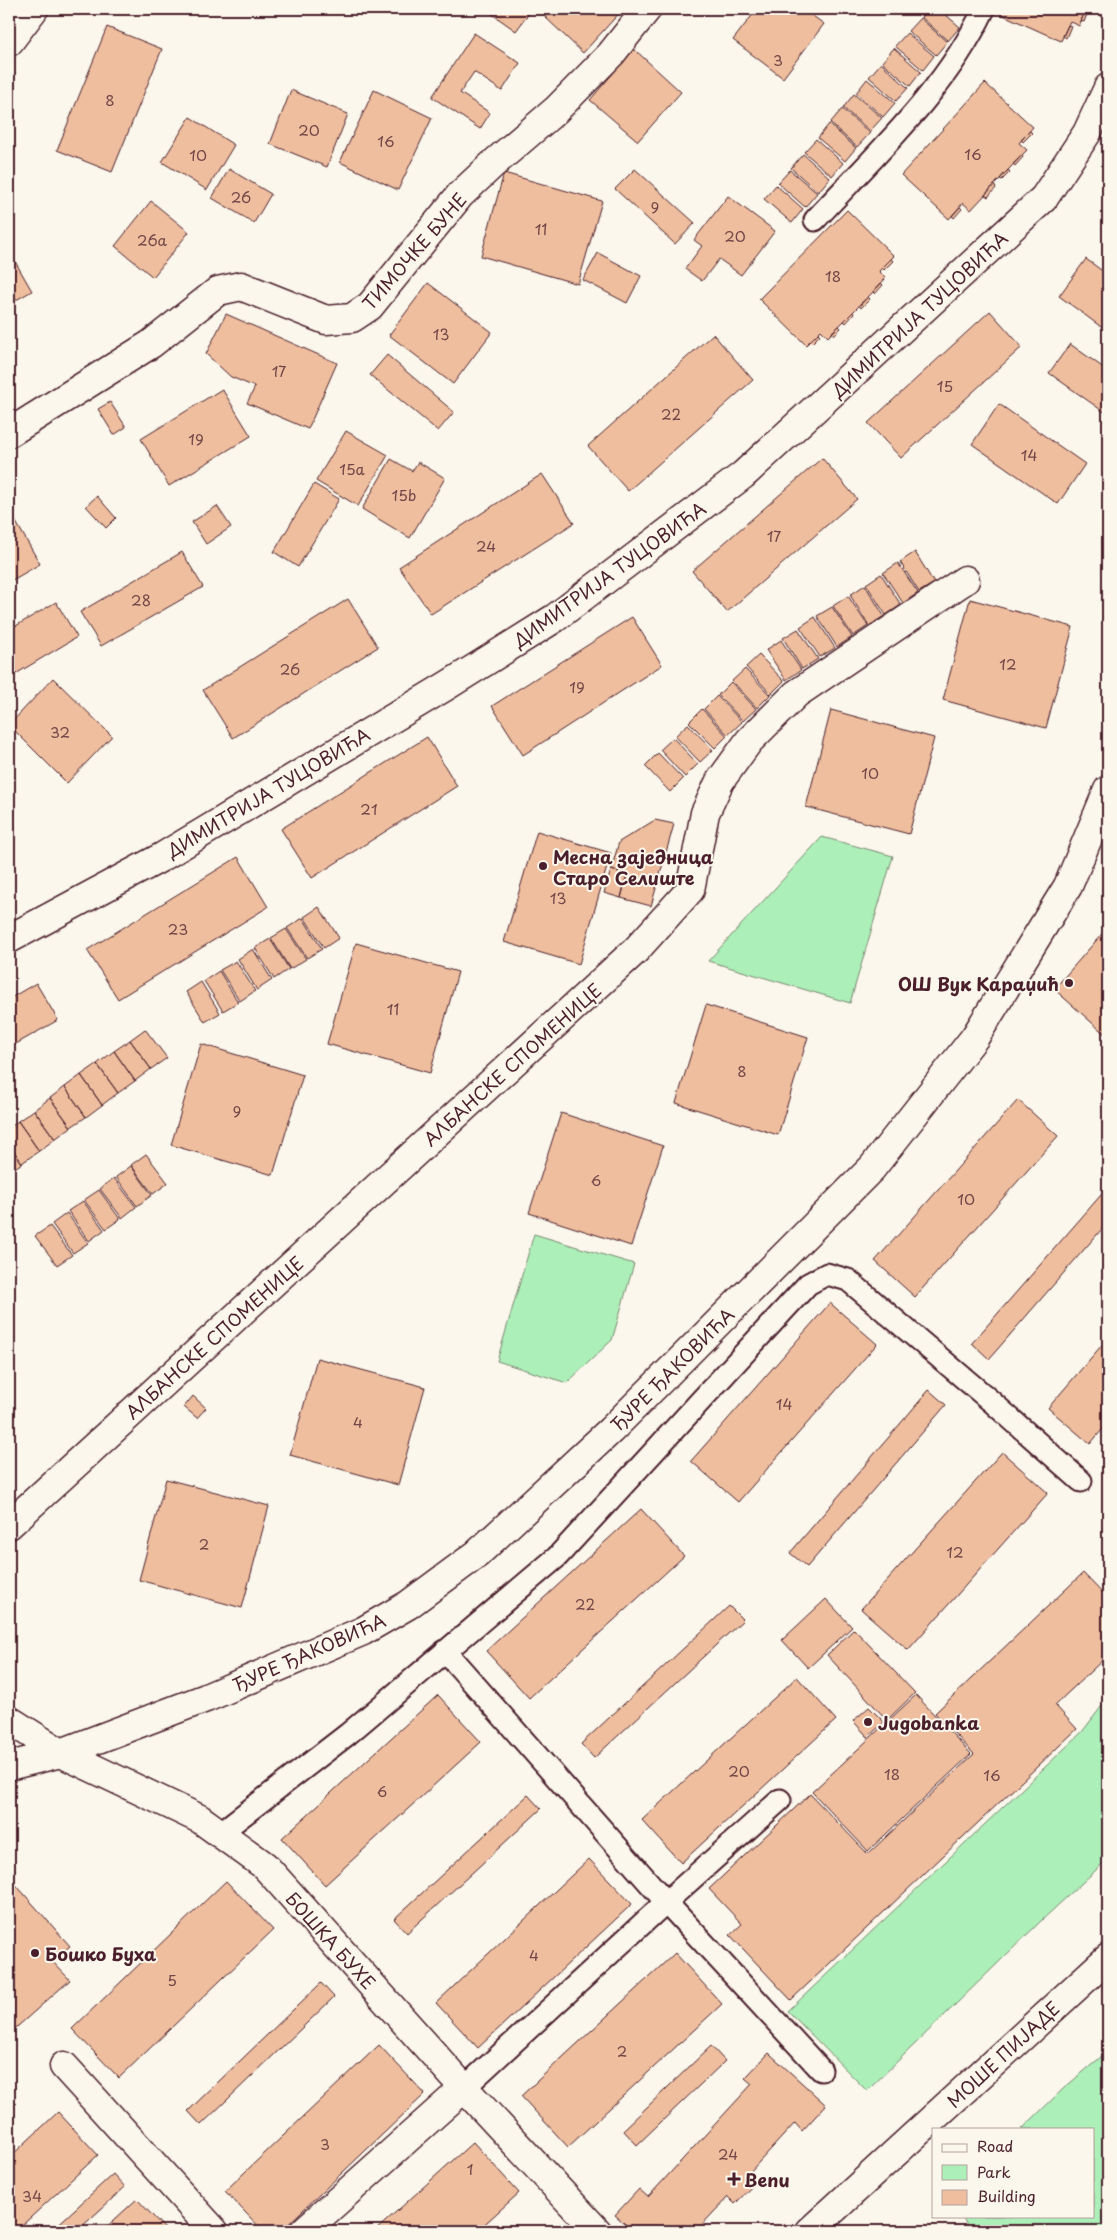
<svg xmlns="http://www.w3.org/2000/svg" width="1117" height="2240" viewBox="0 0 1117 2240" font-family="'Playpen Sans',sans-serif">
	<rect width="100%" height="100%" fill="#fbf7ec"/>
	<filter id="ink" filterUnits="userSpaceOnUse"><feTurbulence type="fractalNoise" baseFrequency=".02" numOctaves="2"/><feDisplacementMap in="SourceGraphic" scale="10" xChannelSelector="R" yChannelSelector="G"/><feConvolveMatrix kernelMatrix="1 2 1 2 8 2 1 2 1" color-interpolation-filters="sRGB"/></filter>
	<g filter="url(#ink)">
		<path fill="#acefb8" stroke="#7b8772" d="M 822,837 L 893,856 L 850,1003 L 708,961 Z
			M 534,1234 L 634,1264 L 612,1340 L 567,1383 L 497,1361 Z
			M 1108,1698 L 1108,1859 L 1042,1920 L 867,2091 L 788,2011 L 1082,1732 Z
			M 1108,2051 L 1108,2231 L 970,2231 L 962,2216 L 1093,2216 L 1093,2129 L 1022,2129 L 1063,2089 Z"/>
		<path fill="#eebe9e" stroke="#4a1f2b" d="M 485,9 L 532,9 L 516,31 Z
			M 553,9 L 623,9 L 583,53 L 545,17 Z
			M 757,9 L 803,9 L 824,24 L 783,78 L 733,40 Z
			M 928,9 L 939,9 L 960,27 L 948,41 L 921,17 Z
			M 1003,9 L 1086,9 L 1079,26 L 1070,21 L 1061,41 L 1001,14 Z
			M 1084,12 L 1087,14 L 1084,22 L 1081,21 Z
			M 920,18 L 947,42 L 936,55 L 908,31 Z
			M 1068,25 L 1071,26 L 1066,38 L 1063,36 Z
			M 107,27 L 162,49 L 112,172 L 57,150 Z
			M 474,33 L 520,63 L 502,91 L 474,72 L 460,93 L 490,113 L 480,129 L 432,97 Z
			M 907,33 L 934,56 L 923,70 L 895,46 Z
			M 894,48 L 921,72 L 910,86 L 882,62 Z
			M 634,49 L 681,92 L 638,141 L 590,100 Z
			M 881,63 L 908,88 L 896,101 L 869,77 Z
			M 867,79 L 895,103 L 883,117 L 856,93 Z
			M 985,83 L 1033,127 L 1019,143 L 1027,150 L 1022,155 L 971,210 L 963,203 L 949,219 L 901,175 Z
			M 291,90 L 348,114 L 327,167 L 270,144 Z
			M 374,90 L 432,118 L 398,190 L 340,162 Z
			M 854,94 L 882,118 L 870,131 L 843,108 Z
			M 842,109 L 870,133 L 857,147 L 830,123 Z
			M 190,117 L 234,145 L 207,190 L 162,162 Z
			M 829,124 L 856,148 L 845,161 L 818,138 Z
			M 1030,131 L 1032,133 L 1023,142 L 1021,140 Z
			M 816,139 L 843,163 L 832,176 L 804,152 Z
			M 803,154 L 830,178 L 818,192 L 791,168 Z
			M 1022,155 L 1023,157 L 1015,166 L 1013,164 Z
			M 229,169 L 271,194 L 254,223 L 212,198 Z
			M 635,169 L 695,223 L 675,244 L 615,189 Z
			M 790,170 L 817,193 L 805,207 L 778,183 Z
			M 1008,170 L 1010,172 L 1002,180 L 1000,179 Z
			M 504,173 L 602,201 L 578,284 L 481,256 Z
			M 776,185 L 803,209 L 792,223 L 764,199 Z
			M 994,185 L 996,188 L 988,197 L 985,195 Z
			M 728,196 L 775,231 L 741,275 L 719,259 L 702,281 L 685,269 L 702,246 L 694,240 Z
			M 151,201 L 189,232 L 153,277 L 115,246 Z
			M 960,207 L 962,209 L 954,218 L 952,216 Z
			M 847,210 L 894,256 L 879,271 L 886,278 L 873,292 L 828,337 L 821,330 L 806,345 L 759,299 Z
			M 9,251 L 32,291 L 9,304 Z
			M 598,253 L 641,276 L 627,303 L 583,280 Z
			M 891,259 L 893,261 L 884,270 L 882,268 Z
			M 1086,259 L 1108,275 L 1108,332 L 1059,296 Z
			M 428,283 L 492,332 L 453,384 L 389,335 Z
			M 881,283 L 883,285 L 875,294 L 873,292 Z
			M 868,297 L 870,299 L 861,308 L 859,305 Z
			M 990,311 L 1022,347 L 901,458 L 868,423 Z
			M 853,312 L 854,314 L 846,323 L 844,321 Z
			M 226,314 L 337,363 L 308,429 L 247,403 L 255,387 L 231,377 L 206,354 Z
			M 839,326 L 841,328 L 834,335 L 832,332 Z
			M 818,333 L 820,335 L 812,343 L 810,341 Z
			M 713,334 L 753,380 L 628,491 L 588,446 Z
			M 1070,344 L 1108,371 L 1108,406 L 1104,412 L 1049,373 Z
			M 387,355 L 454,412 L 438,431 L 370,375 Z
			M 222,389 L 251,436 L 169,486 L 141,439 Z
			M 110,402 L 126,427 L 114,435 L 98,409 Z
			M 999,404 L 1085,464 L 1058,504 L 972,444 Z
			M 346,431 L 388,455 L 358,506 L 316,481 Z
			M 822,458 L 857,499 L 727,612 L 692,571 Z
			M 391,459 L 412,471 L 418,462 L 445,478 L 410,538 L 362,509 Z
			M 542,474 L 574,523 L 431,614 L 399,567 Z
			M 314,484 L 339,499 L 298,567 L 274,552 Z
			M 97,496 L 116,518 L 106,528 L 86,506 Z
			M 217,506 L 231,527 L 206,544 L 192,522 Z
			M 12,515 L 40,564 L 9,582 L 9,517 Z
			M 182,552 L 203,587 L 101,646 L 80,612 Z
			M 915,552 L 934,583 L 919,592 L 900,562 Z
			M 898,563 L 918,593 L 903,603 L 883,573 Z
			M 881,574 L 901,605 L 886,615 L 866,584 Z
			M 865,585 L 884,616 L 869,626 L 850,595 Z
			M 848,596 L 868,626 L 853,636 L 833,606 Z
			M 348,599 L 378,647 L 233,738 L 203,690 Z
			M 970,599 L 1073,627 L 1046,728 L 943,700 Z
			M 56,602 L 77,637 L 9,678 L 9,630 Z
			M 832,607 L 852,637 L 837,647 L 817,616 Z
			M 632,617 L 662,665 L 523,755 L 492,706 Z
			M 815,617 L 835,648 L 820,657 L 800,627 Z
			M 798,629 L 818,659 L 802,669 L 783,638 Z
			M 781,640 L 801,670 L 786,680 L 766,650 Z
			M 759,655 L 784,681 L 771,694 L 746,667 Z
			M 745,669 L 770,695 L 757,708 L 732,681 Z
			M 53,678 L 112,736 L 67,783 L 9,725 Z
			M 731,682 L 756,709 L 743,721 L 718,695 Z
			M 717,696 L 742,722 L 728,735 L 704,709 Z
			M 702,709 L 727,736 L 715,748 L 689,722 Z
			M 831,710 L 934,738 L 909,834 L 806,807 Z
			M 688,724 L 713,750 L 700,762 L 675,736 Z
			M 427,737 L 457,786 L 312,878 L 281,829 Z
			M 673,738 L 698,764 L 685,777 L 660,750 Z
			M 658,753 L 683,779 L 670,792 L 645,766 Z
			M 655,820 L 674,824 L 651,906 L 621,898 L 627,874 L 611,870 L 619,842 Z
			M 537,831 L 611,853 L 579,964 L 504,942 Z
			M 238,857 L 268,907 L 118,999 L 87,950 Z
			M 611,870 L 627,874 L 621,898 L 604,893 Z
			M 319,907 L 339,938 L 324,948 L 304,917 Z
			M 303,918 L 322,949 L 307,958 L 287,928 Z
			M 1108,927 L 1108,1037 L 1054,989 Z
			M 286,929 L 306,959 L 290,969 L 271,938 Z
			M 270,939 L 289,969 L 274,979 L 255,948 Z
			M 356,943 L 458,972 L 430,1073 L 327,1044 Z
			M 253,949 L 272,980 L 257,990 L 238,959 Z
			M 236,961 L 255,991 L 240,1001 L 220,970 Z
			M 219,971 L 238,1002 L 223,1011 L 204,981 Z
			M 201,982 L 220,1013 L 205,1022 L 186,992 Z
			M 36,983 L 58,1020 L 9,1048 L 9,999 Z
			M 706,1005 L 808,1037 L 778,1135 L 676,1103 Z
			M 145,1029 L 167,1058 L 151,1069 L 130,1040 Z
			M 130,1040 L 151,1069 L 135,1081 L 114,1051 Z
			M 201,1044 L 303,1075 L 273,1175 L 171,1145 Z
			M 114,1051 L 135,1081 L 118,1093 L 97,1064 Z
			M 97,1064 L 118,1093 L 102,1105 L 81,1075 Z
			M 81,1075 L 102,1105 L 86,1117 L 65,1087 Z
			M 65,1087 L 86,1117 L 71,1127 L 50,1098 Z
			M 50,1098 L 71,1127 L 55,1139 L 34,1110 Z
			M 1018,1100 L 1058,1136 L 915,1297 L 875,1261 Z
			M 34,1110 L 55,1139 L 39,1151 L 18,1121 Z
			M 561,1113 L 663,1146 L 631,1246 L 529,1213 Z
			M 18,1121 L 39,1151 L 22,1163 L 9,1144 L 9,1128 Z
			M 9,1144 L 22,1163 L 9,1172 Z
			M 146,1154 L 168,1183 L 153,1194 L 131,1165 Z
			M 131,1166 L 152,1195 L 137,1206 L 116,1177 Z
			M 114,1178 L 136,1207 L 122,1218 L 100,1189 Z
			M 1108,1187 L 1108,1222 L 989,1359 L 972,1343 Z
			M 99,1190 L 120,1219 L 106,1229 L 84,1200 Z
			M 83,1201 L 104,1230 L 89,1241 L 68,1211 Z
			M 67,1213 L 88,1243 L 73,1253 L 52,1224 Z
			M 50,1226 L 72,1255 L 57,1265 L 35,1236 Z
			M 830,1303 L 877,1344 L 738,1502 L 691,1461 Z
			M 1108,1338 L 1108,1423 L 1090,1444 L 1048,1408 Z
			M 317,1358 L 425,1387 L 398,1485 L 290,1455 Z
			M 9,1390 L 13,1391 L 9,1407 Z
			M 929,1390 L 946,1405 L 807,1567 L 790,1553 Z
			M 193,1396 L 206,1408 L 197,1418 L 184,1407 Z
			M 1002,1452 L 1048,1493 L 908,1650 L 861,1609 Z
			M 166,1479 L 269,1506 L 242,1608 L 139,1580 Z
			M 641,1509 L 684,1556 L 529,1698 L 486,1651 Z
			M 1083,1573 L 1108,1599 L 1108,1655 L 1055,1705 L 1077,1729 L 791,2000 L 730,1935 L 742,1924 L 709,1889 L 810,1794 L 868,1854 L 974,1754 L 935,1713 Z
			M 826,1599 L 852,1627 L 808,1668 L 782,1640 Z
			M 729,1606 L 743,1620 L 594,1758 L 581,1744 Z
			M 854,1629 L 915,1693 L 887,1720 L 827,1655 Z
			M 797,1677 L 836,1720 L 681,1863 L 642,1820 Z
			M 438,1695 L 481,1742 L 325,1885 L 282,1838 Z
			M 916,1695 L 971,1754 L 868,1851 L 812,1792 Z
			M 869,1707 L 884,1722 L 868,1737 L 853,1721 Z
			M 528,1795 L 541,1809 L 407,1933 L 394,1919 Z
			M 589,1859 L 632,1904 L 478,2048 L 436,2003 Z
			M 9,1877 L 70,1946 L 52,1961 L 70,1980 L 9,2034 Z
			M 226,1881 L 273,1930 L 119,2078 L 72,2029 Z
			M 675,1953 L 722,2004 L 568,2147 L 521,2096 Z
			M 321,1983 L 334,1997 L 201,2125 L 188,2111 Z
			M 379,2045 L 425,2094 L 281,2231 L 263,2231 L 225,2191 Z
			M 711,2046 L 725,2061 L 637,2145 L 623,2130 Z
			M 769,2053 L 826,2105 L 802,2131 L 795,2123 L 748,2174 L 756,2182 L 735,2204 L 728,2197 L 696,2231 L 633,2231 L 615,2215 L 639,2189 L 648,2197 L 752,2084 L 745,2078 Z
			M 58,2112 L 98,2155 L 16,2231 L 9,2231 L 9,2158 Z
			M 473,2142 L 519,2193 L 477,2231 L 375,2231 Z
			M 113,2174 L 125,2187 L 77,2231 L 51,2231 Z
			M 137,2199 L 167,2231 L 102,2231 Z"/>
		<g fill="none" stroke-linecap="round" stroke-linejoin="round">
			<g stroke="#4a1f2b" stroke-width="25">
				<path id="lane" d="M 815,220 C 875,155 946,90 984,9
					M 445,1651 L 666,1902 L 821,2070
					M 220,1833 L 348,1734 L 557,1557 L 808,1284 L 827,1274 L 848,1280 L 992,1402 L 1081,1481
					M 464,2088 L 666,1902 L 780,1800"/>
			</g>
			<g stroke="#4a1f2b" stroke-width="31">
				<path id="street" d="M 9,42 L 34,9
					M 9,433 L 151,344 L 218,291 L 241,286 L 326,320 L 352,318 L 370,306 L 460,195 L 493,164 L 556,110 L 611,54 L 647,9
					M 9,939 L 162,857 L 448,685 L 555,618 L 743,475 L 1044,198 L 1087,133 L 1108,88
					M 9,1525 L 636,950 L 690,890 L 705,813 L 720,781 L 749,741 L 796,694 L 965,580
					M 9,1720 L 61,1753 L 200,1819 L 265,1866 L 464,2088 L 597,2231
					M 9,1766 L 61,1753 L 206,1698 L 363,1631 L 408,1605 L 477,1554 L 611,1430 L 872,1168 L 975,1037 L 1068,886 L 1108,790
					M 64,2066 L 214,2231
					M 304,2231 L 464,2088"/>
			</g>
			<g stroke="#4a1f2b" stroke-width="31">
				<path id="secondary" d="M 810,2231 L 1108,1958"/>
			</g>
			<use href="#lane" stroke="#fbf7ec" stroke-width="21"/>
			<use href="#street" stroke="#fbf7ec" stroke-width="28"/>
			<use href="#secondary" stroke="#fbf7ec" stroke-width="28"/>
		</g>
	</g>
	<g fill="#4a1f2b" stroke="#fbf7ec" stroke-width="2">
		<circle cx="543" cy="866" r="5"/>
		<circle cx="1069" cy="983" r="5"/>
		<circle cx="868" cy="1722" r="5"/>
		<circle cx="35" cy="1953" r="5"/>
		<path d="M731.5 2171.5h5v5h5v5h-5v5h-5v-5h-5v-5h5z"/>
	</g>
	<g text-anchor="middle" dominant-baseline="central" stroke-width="4" stroke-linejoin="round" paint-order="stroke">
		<g font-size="15" fill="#734748">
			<text x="778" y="59">3</text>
			<text x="110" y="99">8</text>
			<text x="309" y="129">20</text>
			<text x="386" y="140">16</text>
			<text x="973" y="153">16</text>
			<text x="198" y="154">10</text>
			<text x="241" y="196">26</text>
			<text x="655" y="206">9</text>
			<text x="541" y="228">11</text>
			<text x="735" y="235">20</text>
			<text x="152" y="239">26a</text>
			<text x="833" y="275">18</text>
			<text x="441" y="333">13</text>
			<text x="279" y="370">17</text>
			<text x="945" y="385">15</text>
			<text x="671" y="413">22</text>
			<text x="196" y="438">19</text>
			<text x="1029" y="454">14</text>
			<text x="352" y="468">15a</text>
			<text x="404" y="494">15b</text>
			<text x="774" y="535">17</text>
			<text x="486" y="545">24</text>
			<text x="141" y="599">28</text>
			<text x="1008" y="663">12</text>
			<text x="290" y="668">26</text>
			<text x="577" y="686">19</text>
			<text x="60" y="731">32</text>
			<text x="870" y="772">10</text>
			<text x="369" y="808">21</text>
			<text x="558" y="897">13</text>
			<text x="178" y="928">23</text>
			<text x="393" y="1008">11</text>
			<text x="742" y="1070">8</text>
			<text x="237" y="1110">9</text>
			<text x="596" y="1179">6</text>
			<text x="966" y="1198">10</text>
			<text x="784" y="1403">14</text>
			<text x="358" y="1421">4</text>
			<text x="204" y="1543">2</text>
			<text x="955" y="1551">12</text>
			<text x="585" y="1603">22</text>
			<text x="739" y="1770">20</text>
			<text x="892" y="1773">18</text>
			<text x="992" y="1774">16</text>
			<text x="382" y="1790">6</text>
			<text x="534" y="1954">4</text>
			<text x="172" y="1979">5</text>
			<text x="622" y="2050">2</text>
			<text x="325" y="2143">3</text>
			<text x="728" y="2153">24</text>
			<text x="470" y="2168">1</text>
			<text x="32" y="2195">34</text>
		</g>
		<g font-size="18" fill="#4a1f2b" stroke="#fbf7ec">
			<text transform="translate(414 251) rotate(-49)">ТИМОЧКЕ БУНЕ</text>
			<text transform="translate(919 314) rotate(-43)">ДИМИТРИЈА ТУЦОВИЋА</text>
			<text transform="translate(609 574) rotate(-36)">ДИМИТРИЈА ТУЦОВИЋА</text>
			<text transform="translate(268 792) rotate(-31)">ДИМИТРИЈА ТУЦОВИЋА</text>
			<text transform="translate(512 1064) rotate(-42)">АЛБАНСКЕ СПОМЕНИЦЕ</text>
			<text transform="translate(214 1337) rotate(-42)">АЛБАНСКЕ СПОМЕНИЦЕ</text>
			<text transform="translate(672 1369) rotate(-45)">ЂУРЕ ЂАКОВИЋА</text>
			<text transform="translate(309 1652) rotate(-24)">ЂУРЕ ЂАКОВИЋА</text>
			<text transform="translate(331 1940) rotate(48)">БОШКА БУХЕ</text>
			<text transform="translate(1003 2054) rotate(-43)">МОШЕ ПИЈАДЕ</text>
		</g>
		<g font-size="18" font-weight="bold" fill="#4a1f2b" stroke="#fbf7ec" text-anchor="start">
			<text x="553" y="856">Месна заједница<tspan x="553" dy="21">Старо Селиште</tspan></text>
			<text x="1059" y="983" text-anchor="end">ОШ Вук Караџић</text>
			<text x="878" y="1722">Jugobanka</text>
			<text x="45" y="1953">Бошко Буха</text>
			<text x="744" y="2179">Benu</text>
		</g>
	</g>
	<rect width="1117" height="2240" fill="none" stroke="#fbf7ec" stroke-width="30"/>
	<rect x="15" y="15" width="1087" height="2210" fill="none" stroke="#4a1f2b" stroke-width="2" filter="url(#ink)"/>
	<rect x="932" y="2128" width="162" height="90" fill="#fbf7ec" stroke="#b4a19f"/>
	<rect x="942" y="2144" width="25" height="8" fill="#fbf7ec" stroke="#b4a19f"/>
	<text x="977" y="2152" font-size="15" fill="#4a1f2b">Road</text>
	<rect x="942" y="2165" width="25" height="15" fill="#acefb8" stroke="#b4a19f"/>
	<text x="977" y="2178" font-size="15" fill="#4a1f2b">Park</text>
	<rect x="942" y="2190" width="25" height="15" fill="#eebe9e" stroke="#b4a19f"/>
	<text x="977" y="2202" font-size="15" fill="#4a1f2b">Building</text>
</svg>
